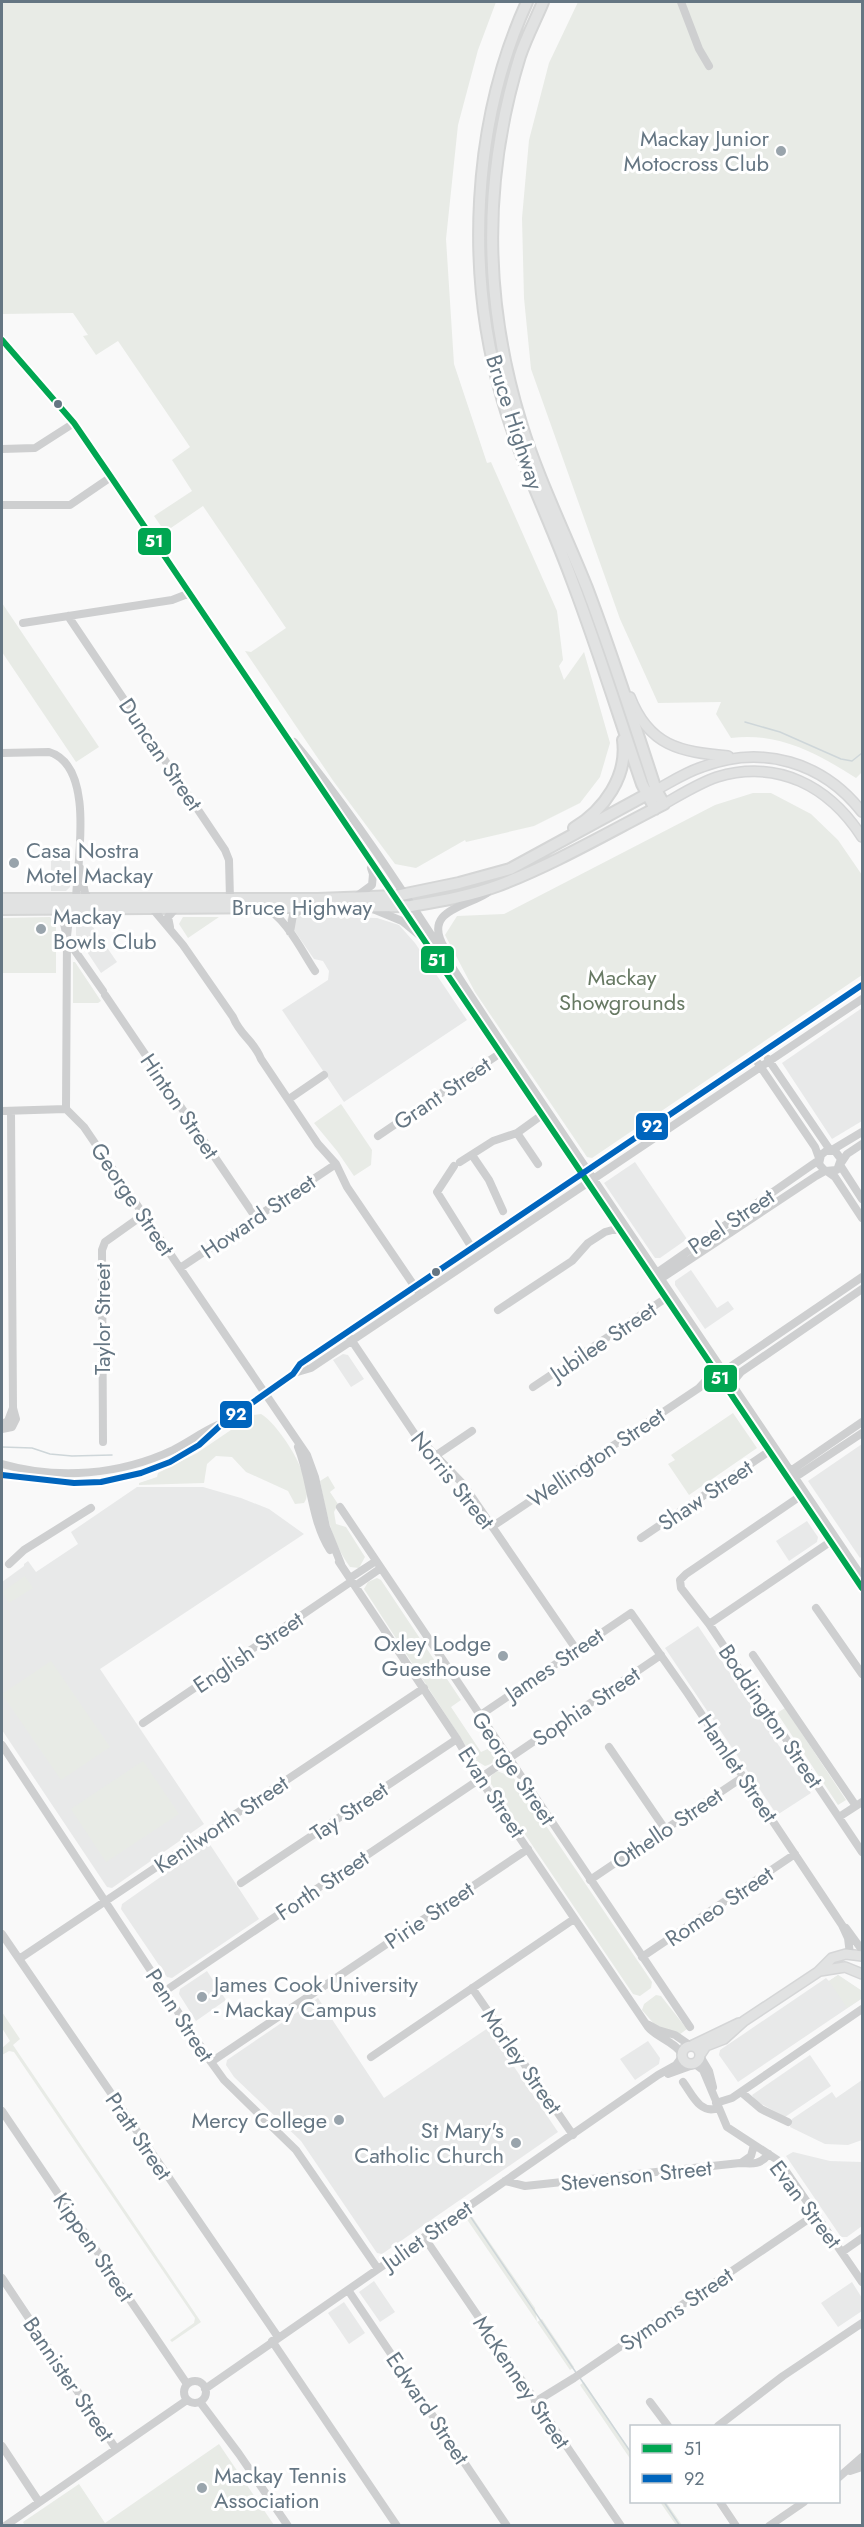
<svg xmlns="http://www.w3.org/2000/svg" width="864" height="2527" viewBox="0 0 864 2527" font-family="Jost,sans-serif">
	<rect width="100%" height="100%" fill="#f9f9f9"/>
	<path fill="#e8e9e9" d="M 51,854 L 70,854 L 70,887 L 66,891 L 51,891 Z
		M 289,916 L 377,918 L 399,925 L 415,943 L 467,1020 L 344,1102 L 282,1010 L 328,980 L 329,971 L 323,961 L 314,959 L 287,920 Z
		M 76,917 L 86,917 L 117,962 L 101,973 L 76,935 Z
		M 862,1008 L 862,1121 L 832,1139 L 782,1063 Z
		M 635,1162 L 687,1239 L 660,1258 L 655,1258 L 604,1183 Z
		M 691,1270 L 717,1308 L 728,1301 L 734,1309 L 705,1329 L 675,1285 L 675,1281 Z
		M 343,1354 L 348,1355 L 364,1379 L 351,1387 L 333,1360 Z
		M 862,1444 L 862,1556 L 860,1558 L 808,1481 Z
		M 137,1487 L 203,1487 L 241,1498 L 269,1509 L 304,1534 L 100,1669 L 204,1824 L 112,1888 L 107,1887 L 2,1730 L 2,1582 L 24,1566 L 24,1564 L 28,1561 L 36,1572 L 78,1544 L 71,1532 Z
		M 807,1521 L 818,1537 L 817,1542 L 789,1561 L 776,1541 Z
		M 698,1626 L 811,1793 L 777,1815 L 665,1648 Z
		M 209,1843 L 259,1919 L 172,1978 L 167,1977 L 121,1909 L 122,1904 Z
		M 207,1971 L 226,2000 L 196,2021 L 179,1994 L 180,1989 Z
		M 838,1975 L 862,1991 L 861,1999 L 738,2082 L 719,2055 L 720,2050 L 826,1978 L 829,1981 Z
		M 318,1998 L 384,2098 L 488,2028 L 558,2132 L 382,2254 L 377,2253 L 301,2141 L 234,2077 L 226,2065 L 227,2060 Z
		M 648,2041 L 660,2058 L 659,2064 L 635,2080 L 620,2059 Z
		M 810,2055 L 831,2086 L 785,2117 L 756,2101 L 752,2095 Z
		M 862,2080 L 862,2140 L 848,2145 L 825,2144 L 790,2127 L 792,2119 L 832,2092 L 836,2098 Z
		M 793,2152 L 830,2161 L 862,2162 L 862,2226 L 847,2237 L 841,2237 L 786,2156 Z
		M 374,2281 L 395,2312 L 380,2322 L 359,2292 Z
		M 852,2282 L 862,2298 L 862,2311 L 838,2327 L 821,2303 Z
		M 344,2302 L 365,2333 L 349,2344 L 328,2313 Z"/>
	<path fill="#e8ebe6" d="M 2,2 L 496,2 L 478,50 L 458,125 L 446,239 L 454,364 L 487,463 L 491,462 L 557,611 L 563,660 L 559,666 L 564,680 L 584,652 L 610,743 L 600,777 L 580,803 L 534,826 L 466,842 L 465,840 L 416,868 L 395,864 L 334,782 L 245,651 L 251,652 L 286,628 L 203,506 L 165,532 L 154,516 L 192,491 L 172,460 L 190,447 L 118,341 L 96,355 L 83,336 L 88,335 L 73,313 L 2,314 Z
		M 578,2 L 862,2 L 862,772 L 856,778 C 817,753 778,732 731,738 L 716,714 L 721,702 L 658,703 L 620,619 L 531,369 L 524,298 L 522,218 L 529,140 L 549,63 Z
		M 2,603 L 99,747 L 76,762 L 2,652 Z
		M 753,793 L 771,793 L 811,814 L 838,840 L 862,875 L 862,975 L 592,1158 L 587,1157 L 475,992 L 445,935 L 457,916 L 504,914 L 715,805 Z
		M 50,917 L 56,923 L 56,973 L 2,973 L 2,918 Z
		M 183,917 L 219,917 L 188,938 L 179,924 Z
		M 75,962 L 101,1001 L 98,1003 L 73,1003 L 73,962 Z
		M 341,1104 L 372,1150 L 371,1165 L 354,1176 L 337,1151 L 314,1123 Z
		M 733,1413 L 757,1448 L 689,1495 L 668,1464 L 675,1460 L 671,1455 Z
		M 261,1414 C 279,1424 318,1484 304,1503 L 295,1504 L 288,1491 L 246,1472 L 232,1457 L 216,1456 L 207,1464 L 204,1483 L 139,1485 L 139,1483 L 157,1477 L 158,1473 L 197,1453 L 253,1415 Z
		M 328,1476 L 335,1488 L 330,1492 L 338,1504 L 334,1512 L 336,1524 L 346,1527 L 365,1557 L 359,1568 L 350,1567 C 331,1541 326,1512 320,1481 Z
		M 25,1576 L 33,1588 L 9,1603 L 2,1592 Z
		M 377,1578 L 381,1580 L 461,1700 L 451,1707 L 481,1752 L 492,1747 L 498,1753 C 497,1761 492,1764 485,1766 L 475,1760 L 364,1589 L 368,1582 Z
		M 51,1661 L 110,1747 L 61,1780 L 2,1694 Z
		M 785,1708 L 846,1800 L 838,1805 L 777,1713 Z
		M 143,1761 L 179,1814 L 106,1862 L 71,1809 Z
		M 497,1771 L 513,1777 L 652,1982 L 651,1988 L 640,1996 L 633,1994 L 491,1784 L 491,1776 Z
		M 838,1975 L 862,1991 L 861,1999 L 847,2008 L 829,1981 Z
		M 656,1995 L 661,1996 L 687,2029 L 679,2035 L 655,2025 L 642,2010 L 644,2004 Z
		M 2,2012 L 20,2039 L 13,2045 L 201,2322 L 172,2342 L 170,2340 L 194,2323 L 195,2318 L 14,2052 L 9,2051 L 2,2055 L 2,2048 L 10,2041 L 2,2028 Z
		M 471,2215 L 535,2308 L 537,2322 L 542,2319 L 574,2367 L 570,2370 L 466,2218 Z
		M 584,2382 L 631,2452 L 631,2460 L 580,2385 Z
		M 219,2444 L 274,2525 L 25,2526 L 23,2522 L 79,2484 L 105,2523 Z
		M 660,2502 L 666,2502 L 682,2525 L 676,2525 Z"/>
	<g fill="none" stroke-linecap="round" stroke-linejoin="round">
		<path stroke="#ced6d9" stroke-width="1.5" d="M 745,722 L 780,732 L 841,759 L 852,761 L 862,753
			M 2,1447 L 32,1448 L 50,1454 L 72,1456 L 112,1455
			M 470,2216 L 577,2374
			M 580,2378 L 632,2454
			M 664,2502 L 680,2526"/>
		<g stroke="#d5d6d7" stroke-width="12">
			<path id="major" d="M 630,697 C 649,746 680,752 728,756
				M 656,790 C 671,782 686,772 702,767 C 762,744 823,762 862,812
				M 664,804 C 680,795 699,783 717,777 C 778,759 829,786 862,837
				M 820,1971 L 845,1967 L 862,1974
				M682 2055a9 9 0 1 1 18 0a9 9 0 1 1-18 0Z
				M 691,2046 L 739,2023
				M 700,2055 L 706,2046 L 724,2039 L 744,2021 L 818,1972 L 832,1958 L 846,1954 L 862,1956"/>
		</g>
		<g stroke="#d5d6d6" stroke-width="14">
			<path id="highway" d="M 527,2 C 472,123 465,274 503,401 C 521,463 551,522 573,583 C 598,649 619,717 642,784 L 655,809
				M 574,828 C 604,810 628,776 623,740
				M 2,899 L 318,899 L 396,896 L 459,883 L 510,869 L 653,791
				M 2,909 L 411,906 C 440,901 470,896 497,886 C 555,864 609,832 664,804 L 656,790 C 634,722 612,654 587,588 C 565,533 538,479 521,423 C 483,300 482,179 520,56 C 526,38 536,19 543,2"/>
		</g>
		<path stroke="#cecfd0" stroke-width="8" d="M 681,2 L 699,49 L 709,66
			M 2,340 L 74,423 L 111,477 L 862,1588
			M 2,449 L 35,448 L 74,423
			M 2,505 L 70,505 L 111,477
			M 68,616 L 225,850 L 229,860 L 230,899
			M 23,623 L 172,600 L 190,593
			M 294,742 C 374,839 438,948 507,1051 C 625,1227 744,1401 862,1577
			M 2,753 L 49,752 C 96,766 77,863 76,899
			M 80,868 L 85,893 L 89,899
			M 357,896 L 372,885 L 373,874 L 371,868
			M 152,908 L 183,945 L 233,1017 C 241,1037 253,1039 261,1059 L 318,1144 L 336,1164 L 347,1187 L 417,1290
			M 56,909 L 62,915 L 67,937 L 66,1109 L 84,1127 L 307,1455 L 315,1477 L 326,1527 L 341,1564
			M 265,909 C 284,914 304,955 315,971
			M 373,909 L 402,921 L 419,935
			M 170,927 L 168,917 L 176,908
			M 290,932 L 293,915 L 304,908
			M 67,936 L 70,909
			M 66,938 L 103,991
			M 444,947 C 423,911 463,908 487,893
			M 105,995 L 256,1218
			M 768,1059 L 830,1150
			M 758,1063 L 815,1147 L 819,1158
			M 289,1099 L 324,1075
			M 2,1111 L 66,1109
			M 517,1133 L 538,1164
			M 378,1136 L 505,1050
			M 832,1150 L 862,1132
			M 472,1155 L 489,1180 L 503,1211
			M 460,1162 L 493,1141 L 517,1133 L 542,1115
			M 841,1163 L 847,1154 L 862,1144
			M 840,1165 L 862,1199
			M 454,1166 L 437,1192 L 472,1248
			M 828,1172 L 835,1177 L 862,1218
			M 180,1268 L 336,1164
			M 655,1274 L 819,1160
			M 662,1278 L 816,1176 L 825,1171 L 837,1170 L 841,1159 L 835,1151 L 826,1151 L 821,1155 L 819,1164 L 825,1171
			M 498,1310 L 572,1261 L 588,1243 L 605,1232 L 616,1229 L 622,1231
			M 350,1338 L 414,1433 L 463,1484 L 576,1649
			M 294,1373 L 311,1368 L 862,999
			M 725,1375 L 724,1371 L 862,1277
			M 732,1383 L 741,1372 L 862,1289
			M 533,1387 L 669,1296
			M 2,1424 L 8,1421 L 13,1408
			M 2,1429 L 12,1427 L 16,1419 L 13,1408 L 11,1111
			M 103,1442 L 102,1250 L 105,1242 L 143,1215
			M 298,1447 C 312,1481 310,1518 330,1550
			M 435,1456 L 472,1431
			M 2,1464 C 58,1480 120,1475 173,1450 C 189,1442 202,1432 218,1425
			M 789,1472 L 862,1422
			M 2,1475 L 74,1483 L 101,1482 L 141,1473 L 170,1462 L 199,1445 L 222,1424 L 293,1374 L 300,1364 L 862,985
			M 791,1480 L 862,1433
			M 802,1495 L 686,1574 L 680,1580 L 681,1588 L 709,1624 L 862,1852
			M 340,1507 L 690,2027
			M 493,1526 L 699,1388 L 711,1375 L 713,1368
			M 641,1538 L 774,1448
			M 339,1562 L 457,1739 L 480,1779 L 648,2027 C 657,2038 674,2041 682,2054
			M 9,1564 L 24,1550 L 91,1508
			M 350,1578 L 376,1561
			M 355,1586 L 381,1568
			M 816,1608 L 862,1674
			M 709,1624 L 833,1540
			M 753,1655 L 856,1806
			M 479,1716 L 631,1613 L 688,1694 L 842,1925 L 848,1938 L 850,1954
			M 143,1723 L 352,1581
			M 2,1745 L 211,2062 L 224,2080 L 296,2150 L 378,2269
			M 609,1747 L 665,1829
			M 480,1778 L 661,1655
			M 839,1817 L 862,1802
			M 590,1880 L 743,1777
			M 241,1883 L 457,1739
			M 846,1928 L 862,1950
			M 2,1934 L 278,2337
			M 642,1957 L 795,1854
			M 19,1959 L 424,1688
			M 472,1988 L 573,2135
			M 165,1991 L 480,1779
			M 649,2025 L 658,2030 L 675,2035 L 691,2046
			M 700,2056 L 709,2071 L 713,2087
			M 371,2057 L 574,1919
			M 211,2062 L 528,1849
			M 695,2064 L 703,2070 L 727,2127 L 779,2161 L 862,2282
			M 668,2074 L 693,2065
			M 683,2082 C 692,2094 700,2115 718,2108
			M 741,2092 L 761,2109 L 788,2122
			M 716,2103 L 732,2098 L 862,2009
			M 2,2111 L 187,2384
			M 741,2163 L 751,2156 L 754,2145
			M 505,2181 L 525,2186 L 740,2163 C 753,2164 760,2165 769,2154
			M 424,2237 L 621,2526
			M 842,2252 L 862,2238
			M 2,2278 L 116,2449
			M 348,2290 L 507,2526
			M 272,2341 L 397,2526
			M184 2392a11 11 0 1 1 22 0a11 11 0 1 1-22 0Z
			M 205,2389 L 658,2075 L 676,2065 L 682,2057
			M 200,2402 L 239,2454 L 288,2526
			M 535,2402 L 574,2378 L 816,2214
			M 650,2402 L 668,2426
			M 718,2426 L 783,2376 L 862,2323
			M 2,2446 L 39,2502
			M 850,2471 L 862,2467
			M 838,2478 L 862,2457
			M 720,2502 L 736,2526
			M 5,2526 L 187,2400
			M 769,2526 L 804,2502"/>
		<use href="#major" stroke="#e1e2e2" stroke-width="9"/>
		<use href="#highway" stroke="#e1e2e2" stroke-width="10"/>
		<g stroke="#fff" stroke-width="10">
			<path id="bus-1" d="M 2,340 L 74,423 L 111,477 L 862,1588"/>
		</g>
		<g stroke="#fff" stroke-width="10">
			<path id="bus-2" d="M 2,1475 L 74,1483 L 101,1482 L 141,1473 L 170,1462 L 199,1445 L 222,1424 L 293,1374 L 300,1364 L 862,985"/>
		</g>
		<use href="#bus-1" stroke="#00a651" stroke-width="6"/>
		<use href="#bus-2" stroke="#0065bd" stroke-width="6"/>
	</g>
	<g fill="#99a4ac" stroke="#fff" stroke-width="2">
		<circle cx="781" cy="151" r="6"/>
		<circle cx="14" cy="863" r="6"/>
		<circle cx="41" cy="929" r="6"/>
		<circle cx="503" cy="1656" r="6"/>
		<circle cx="202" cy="1997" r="6"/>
		<circle cx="339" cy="2120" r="6"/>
		<circle cx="516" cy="2143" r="6"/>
		<circle cx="202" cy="2488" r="6"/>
	</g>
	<g fill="#657683" stroke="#fff" stroke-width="2">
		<circle cx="58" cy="404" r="5"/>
		<circle cx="436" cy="1272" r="5"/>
	</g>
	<g text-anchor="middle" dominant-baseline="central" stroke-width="6" stroke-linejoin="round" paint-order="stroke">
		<g font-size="22" fill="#657683" stroke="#fff" text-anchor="end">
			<text x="769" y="138">Mackay Junior<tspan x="769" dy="25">Motocross Club</tspan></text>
			<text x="26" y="850" text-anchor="start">Casa Nostra<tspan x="26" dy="25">Motel Mackay</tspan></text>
			<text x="53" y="916" text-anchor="start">Mackay<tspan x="53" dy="25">Bowls Club</tspan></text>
			<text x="491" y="1643">Oxley Lodge<tspan x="491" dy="25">Guesthouse</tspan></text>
			<text x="214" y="1984" text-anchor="start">James Cook University<tspan x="214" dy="25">- Mackay Campus</tspan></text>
			<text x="327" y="2120">Mercy College</text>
			<text x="504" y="2130">St Mary's<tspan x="504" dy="25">Catholic Church</tspan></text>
			<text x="214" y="2475" text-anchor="start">Mackay Tennis<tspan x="214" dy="25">Association</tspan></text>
		</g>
		<g font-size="22" fill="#657683" stroke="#fff">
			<text transform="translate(515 422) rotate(72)">Bruce Highway</text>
			<text transform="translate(161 754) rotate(56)">Duncan Street</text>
			<text x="302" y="907">Bruce Highway</text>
			<text transform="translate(442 1093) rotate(-34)">Grant Street</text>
			<text transform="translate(180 1106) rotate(56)">Hinton Street</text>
			<text transform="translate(133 1199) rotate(56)">George Street</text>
			<text transform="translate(258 1216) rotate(-34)">Howard Street</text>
			<text transform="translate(731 1221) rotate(-34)">Peel Street</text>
			<text transform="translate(102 1319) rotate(-90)">Taylor Street</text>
			<text transform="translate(603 1341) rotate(-34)">Jubilee Street</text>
			<text transform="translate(596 1457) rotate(-34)">Wellington Street</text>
			<text transform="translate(453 1480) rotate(51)">Norris Street</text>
			<text transform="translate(705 1495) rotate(-34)">Shaw Street</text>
			<text transform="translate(248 1652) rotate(-34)">English Street</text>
			<text transform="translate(554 1664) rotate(-34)">James Street</text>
			<text transform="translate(586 1706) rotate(-34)">Sophia Street</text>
			<text transform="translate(771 1716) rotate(56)">Boddington Street</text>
			<text transform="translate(514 1768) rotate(56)">George Street</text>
			<text transform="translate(738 1768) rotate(56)">Hamlet Street</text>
			<text transform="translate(492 1792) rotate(57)">Evan Street</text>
			<text transform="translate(349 1811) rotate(-34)">Tay Street</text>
			<text transform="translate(221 1824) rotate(-34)">Kenilworth Street</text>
			<text transform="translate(667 1828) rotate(-34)">Othello Street</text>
			<text transform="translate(322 1885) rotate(-34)">Forth Street</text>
			<text transform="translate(719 1906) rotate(-34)">Romeo Street</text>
			<text transform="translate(429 1915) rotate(-34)">Pirie Street</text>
			<text transform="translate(180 2015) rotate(57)">Penn Street</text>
			<text transform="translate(522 2061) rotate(55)">Morley Street</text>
			<text transform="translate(139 2136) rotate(56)">Pratt Street</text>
			<text transform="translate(636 2175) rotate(-6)">Stevenson Street</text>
			<text transform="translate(806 2204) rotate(53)">Evan Street</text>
			<text transform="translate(427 2235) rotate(-35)">Juliet Street</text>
			<text transform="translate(94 2247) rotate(56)">Kippen Street</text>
			<text transform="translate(676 2309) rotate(-34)">Symons Street</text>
			<text transform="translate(69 2379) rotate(56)">Bannister Street</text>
			<text transform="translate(522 2382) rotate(56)">McKenney Street</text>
			<text transform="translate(428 2408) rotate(56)">Edward Street</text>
		</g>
		<g font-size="22" fill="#687a64" stroke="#fff">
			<text x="622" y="977">Mackay<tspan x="622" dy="25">Showgrounds</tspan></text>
		</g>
	</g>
	<g stroke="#fff" stroke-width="2">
		<rect x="137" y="527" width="35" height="29" rx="6" fill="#00a651"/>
		<rect x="420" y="945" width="35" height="29" rx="6" fill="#00a651"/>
		<rect x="635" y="1112" width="34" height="29" rx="6" fill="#0065bd"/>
		<rect x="703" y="1364" width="35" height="29" rx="6" fill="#00a651"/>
		<rect x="219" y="1400" width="34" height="29" rx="6" fill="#0065bd"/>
	</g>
	<g font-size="16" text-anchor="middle" font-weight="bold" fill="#fff">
		<text x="154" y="547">51</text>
		<text x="437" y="966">51</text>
		<text x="652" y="1132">92</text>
		<text x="720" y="1384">51</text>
		<text x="236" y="1420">92</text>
	</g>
	<rect width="864" height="2527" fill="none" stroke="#657683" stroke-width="6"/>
	<rect x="630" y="2425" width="210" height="78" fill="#ffffff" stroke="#c1c8cd" stroke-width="1.5"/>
	<rect x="642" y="2444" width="30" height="9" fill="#00a651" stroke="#c1c8cd" stroke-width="1.5"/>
	<text x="684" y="2455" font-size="18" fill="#657683">51</text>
	<rect x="642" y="2474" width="30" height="9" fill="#0065bd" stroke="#c1c8cd" stroke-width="1.5"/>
	<text x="684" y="2485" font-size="18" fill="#657683">92</text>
</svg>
